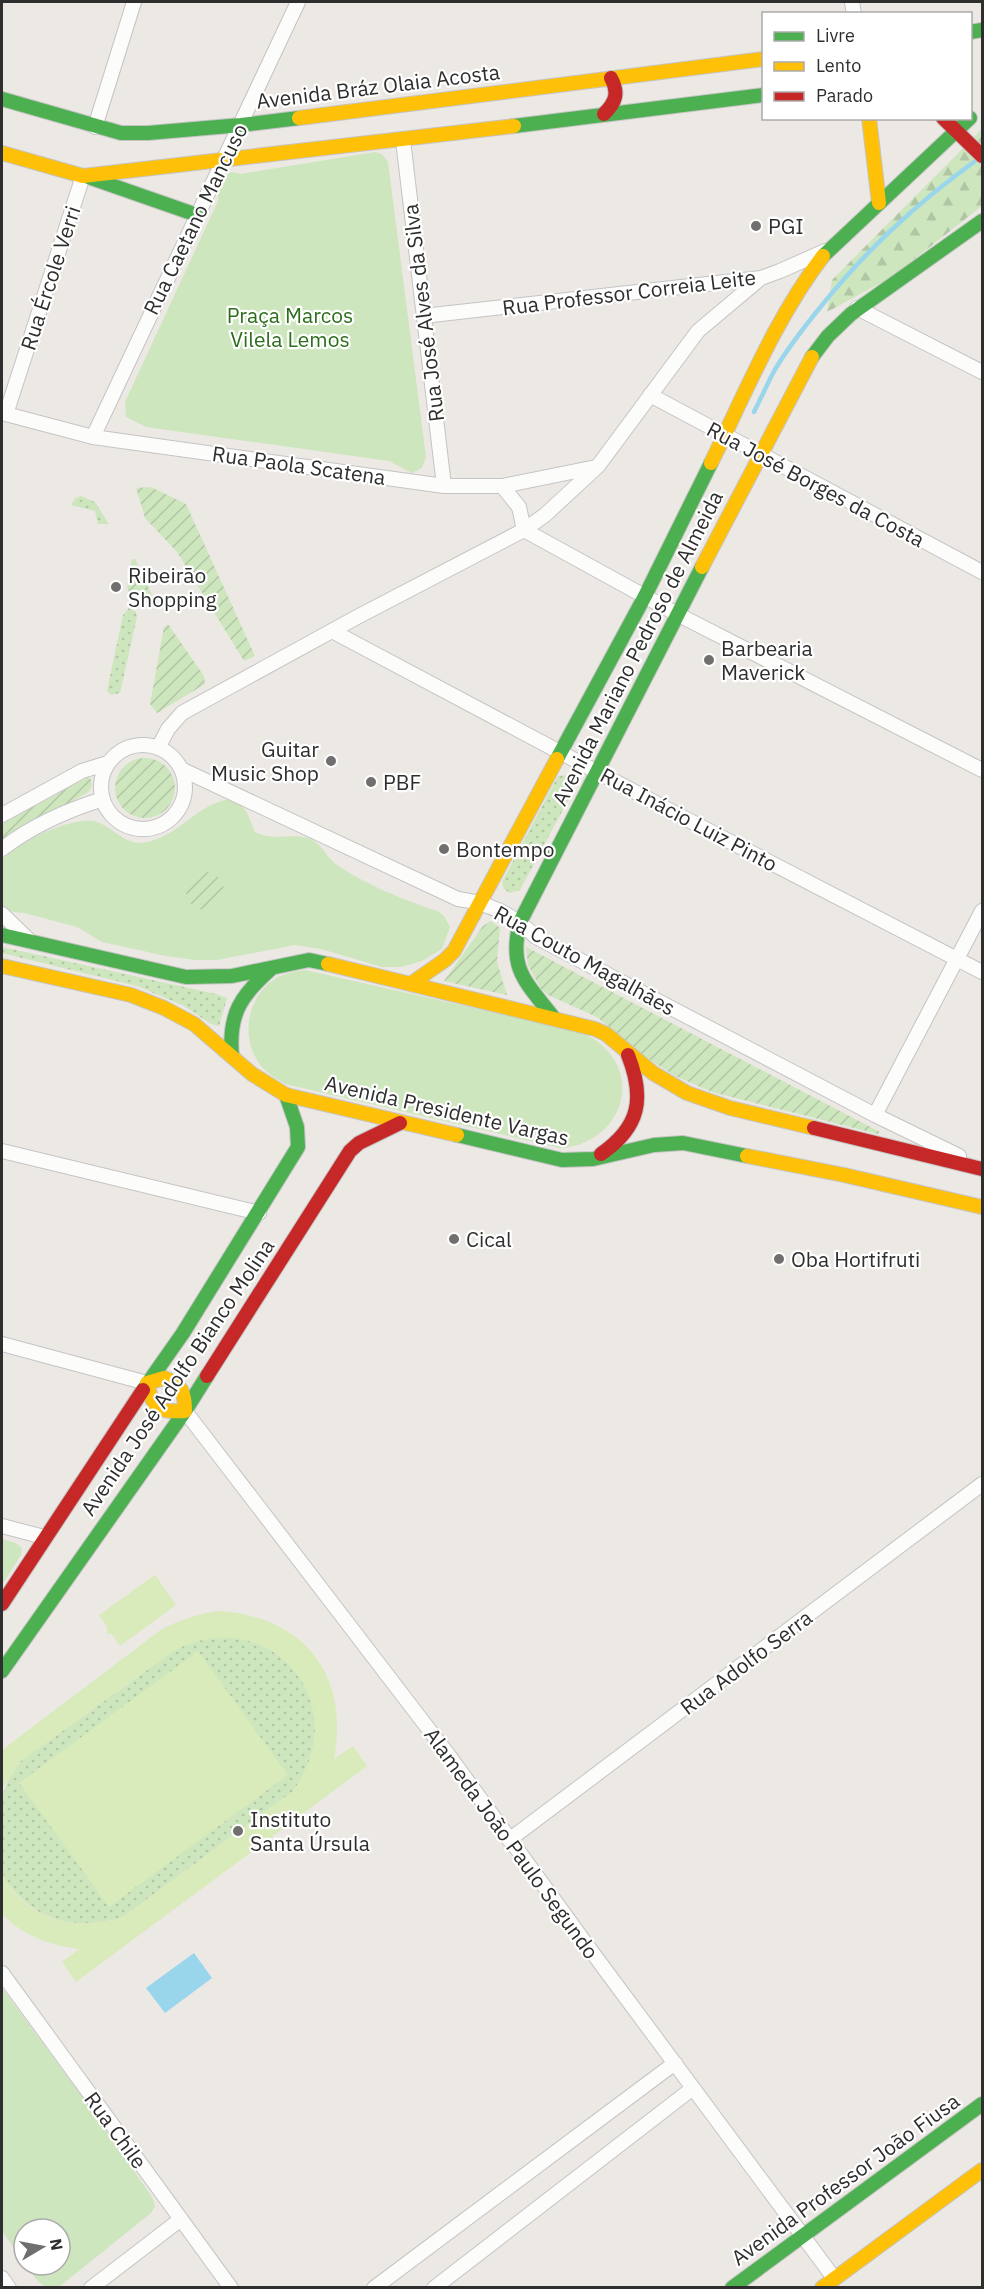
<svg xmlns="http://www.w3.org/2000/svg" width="984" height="2289" viewBox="0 0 984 2289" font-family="'IBM Plex Sans',sans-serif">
	<defs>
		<pattern id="grass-dots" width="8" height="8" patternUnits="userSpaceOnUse" patternTransform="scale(1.5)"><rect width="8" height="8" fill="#cee6be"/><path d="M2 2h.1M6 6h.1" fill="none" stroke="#b1c6a4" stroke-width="1.8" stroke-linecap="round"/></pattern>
		<pattern id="forest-firs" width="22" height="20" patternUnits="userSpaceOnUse" patternTransform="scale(1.5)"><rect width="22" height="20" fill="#cee6be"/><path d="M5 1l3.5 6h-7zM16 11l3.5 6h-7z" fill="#b1c6a4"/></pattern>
		<pattern id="garden-furrows" width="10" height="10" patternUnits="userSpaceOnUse" patternTransform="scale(1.5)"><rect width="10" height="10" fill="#cee6be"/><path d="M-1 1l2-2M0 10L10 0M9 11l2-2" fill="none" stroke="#b1c6a4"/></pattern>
	</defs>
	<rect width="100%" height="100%" fill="#ece8e4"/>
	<path fill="url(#grass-dots)" d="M 81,496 L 95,502 L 109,524 L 98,524 L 95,511 L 71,505 L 75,498 Z
		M 129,608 L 136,612 L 137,617 L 120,693 L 111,695 L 107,691 L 123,615 Z
		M 566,775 L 572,778 L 574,789 L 520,890 L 510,893 L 504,889 L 502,882 L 558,776 Z
		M 2,947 L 216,994 L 227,998 L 219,1026 L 211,1024 L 184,1006 L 137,986 L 2,953 Z
		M 219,1636 C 303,1639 343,1723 293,1791 L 123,1917 C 85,1929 45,1925 17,1894 C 11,1888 3,1879 2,1871 C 0,1858 2,1842 2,1829 C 2,1794 0,1789 21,1761 L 175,1650 L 189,1643 Z"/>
	<path fill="url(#forest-firs)" d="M 982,129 L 982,206 L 890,278 L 827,312 L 832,280 Z"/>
	<path fill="#cee6be" d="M 375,152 L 382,154 L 388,162 L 426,457 L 422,468 L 412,473 L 389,461 L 146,427 L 126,417 L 125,402 L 218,201 L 218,185 L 226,174 L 233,172 L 241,174 Z
		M 232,799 C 247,806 249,818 255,832 C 273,842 292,832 310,839 C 323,844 326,858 337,865 C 363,883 407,902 438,911 L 444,916 L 450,927 L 442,949 L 422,961 L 401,967 L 382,967 L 321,949 L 295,945 L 217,960 L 195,960 L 166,956 L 102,942 L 77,927 L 24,913 L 7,911 L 2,907 L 2,860 C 14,842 76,815 97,822 C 115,828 125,847 147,842 C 183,834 196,803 232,799 Z
		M 305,970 L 577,1031 C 587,1036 597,1039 605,1048 C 644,1088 612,1146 560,1148 L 285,1084 C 277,1079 269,1075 262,1067 C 239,1040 246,995 278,977 C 287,973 296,971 305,970 Z
		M 2,1539 L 16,1543 L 22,1548 L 21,1555 L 2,1585 Z
		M 2,1988 L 97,2117 L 152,2197 L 155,2206 L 151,2213 L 59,2287 C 39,2288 38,2281 26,2265 L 60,2265 L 60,2229 L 24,2229 L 24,2262 L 2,2231 Z"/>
	<path fill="url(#garden-furrows)" d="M 151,487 L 186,504 L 255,656 L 244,661 L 177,552 L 145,518 L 136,488 Z
		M 132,559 L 135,559 L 153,597 L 153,602 L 130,595 L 127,587 Z
		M 168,624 L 204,676 L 205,684 L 157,713 L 150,704 L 164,627 Z
		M115 788a30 30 0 1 1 60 0a30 30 0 1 1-60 0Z
		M 86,778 L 90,778 C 93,784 92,788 87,793 L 2,840 L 2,824 Z
		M186 891a19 19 0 1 1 38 0a19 19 0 1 1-38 0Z
		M 491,921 L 500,928 L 497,962 L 507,995 L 444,981 L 483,926 Z
		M 526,947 L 880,1132 L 878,1134 L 712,1092 L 675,1076 L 641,1054 L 597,1017 L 548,995 L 541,989 L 528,965 Z"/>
	<path fill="#d9eabb" d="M 155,1575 L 176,1605 L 120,1646 L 112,1634 L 107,1634 L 107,1627 L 99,1615 Z
		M 218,1611 C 304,1616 350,1675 334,1759 L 353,1746 L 367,1766 L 76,1982 L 62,1962 L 79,1949 C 49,1945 24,1936 2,1914 L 2,1872 C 24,1920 76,1933 123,1917 L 293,1791 C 357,1705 270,1601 175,1650 L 21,1761 L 2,1788 L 2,1750 L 162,1629 C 181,1620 197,1614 218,1611 Z
		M 198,1651 L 288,1775 L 109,1907 L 19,1783 Z"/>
	<path fill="#99d6ec" d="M 194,1953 L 212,1978 L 165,2013 L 146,1988 Z"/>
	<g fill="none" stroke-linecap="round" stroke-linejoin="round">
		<path stroke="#99d6ec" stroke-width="4.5" d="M 754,412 C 760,400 766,387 772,375 C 783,354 799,334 814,315 C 863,253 914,205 978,159"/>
		<g stroke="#c5c4c5" stroke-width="16">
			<path id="street" d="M 852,2 L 854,14
				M 95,127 L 134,2
				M 403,140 L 444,486
				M 857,308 L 982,372
				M 423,316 L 761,278 L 780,271 L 825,251
				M 650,395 L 982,572
				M 2,413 L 93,437 L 444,486 L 502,486 L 596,467
				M 6,414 L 83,176
				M 93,437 L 298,2
				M 502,486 L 519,507 L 524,530 L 677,614 L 982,770
				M 332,631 L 667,809 L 982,972
				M101 787a42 42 0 1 1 84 0a42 42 0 1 1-84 0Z
				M 158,748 L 168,729 L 182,713 L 359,616 L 524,530 L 545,515 L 598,466 L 698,331 L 761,278
				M 181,769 L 458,899 C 490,903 513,915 536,937 L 875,1115 L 959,1156
				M 2,815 L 82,771 L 108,763
				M 2,849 C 30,827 68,810 103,799
				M 2,914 L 29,940
				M 875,1115 L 982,911
				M 2,1151 L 259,1213
				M 2,1344 L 147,1383
				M 185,1411 L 450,1757 L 592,1952 L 834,2278
				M 2,1526 L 44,1537
				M 509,1840 L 982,1484
				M 2,1973 L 231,2288
				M 2,2278 L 9,2288
				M 91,2288 L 181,2219
				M 374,2288 L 675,2063
				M 434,2288 L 693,2088"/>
		</g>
		<g stroke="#c5c4c5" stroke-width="16">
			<path id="fast" d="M 970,32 L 982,30
				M 2,99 L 121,133 L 148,133 L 241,125 L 299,118
				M 514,126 L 764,95
				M 88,177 L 197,215
				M 823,256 L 970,118
				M 812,357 L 828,336 L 851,314 L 982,221
				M 557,759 L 645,596 L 711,463
				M 2,935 L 186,977 L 232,976 L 309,960 L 328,964
				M 553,1017 C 526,982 508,969 520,922 L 702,567
				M 232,1056 C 228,1014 241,995 272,968
				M 457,1135 L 562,1160 L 593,1159 L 654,1145 L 683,1143 L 747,1156
				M 143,1390 L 183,1333 L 298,1147 L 297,1127 L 286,1095
				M 2,1671 L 185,1411 L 207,1376
				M 732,2288 L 982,2104"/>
		</g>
		<g stroke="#c5c4c5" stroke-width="16">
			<path id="slow" d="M 299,118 L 764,59
				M 869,118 L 879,203
				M 2,153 L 83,176 L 514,126
				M 711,463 C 745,394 776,317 823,256
				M 702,567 L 812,357
				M 328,964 L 595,1029 L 606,1034 L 653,1073 L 687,1093 L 730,1108 L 814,1128
				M 2,966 L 131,995 L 164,1008 L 194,1024 L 252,1074 L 286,1095 L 457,1135
				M 412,983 L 445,960 L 454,951 L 557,759
				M 747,1156 L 844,1175 L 982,1207
				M 164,1378 C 182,1384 185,1393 185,1411 C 160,1413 152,1408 147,1383 Z
				M 822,2288 L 982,2170"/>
		</g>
		<g stroke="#c5c4c5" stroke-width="16">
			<path id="jam" d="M 604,114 C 616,102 619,93 611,78
				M 943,118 L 982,156
				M 814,1128 L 982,1169
				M 601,1154 C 640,1127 645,1098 628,1055
				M 207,1376 L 350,1151 L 359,1143 L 400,1123
				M 2,1604 L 143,1390"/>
		</g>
		<use href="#street" stroke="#fcfcfb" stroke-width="14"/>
		<use href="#fast" stroke="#4caf50" stroke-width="14"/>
		<use href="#slow" stroke="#ffc107" stroke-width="14"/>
		<use href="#jam" stroke="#c62828" stroke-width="14"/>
	</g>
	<g fill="#706f6e" stroke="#fff" stroke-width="2">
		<circle cx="756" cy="226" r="6"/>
		<circle cx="116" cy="587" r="6"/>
		<circle cx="709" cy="660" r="6"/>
		<circle cx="331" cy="761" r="6"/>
		<circle cx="371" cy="782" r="6"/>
		<circle cx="444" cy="849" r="6"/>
		<circle cx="454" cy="1239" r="6"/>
		<circle cx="779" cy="1259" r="6"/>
		<circle cx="238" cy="1831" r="6"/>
	</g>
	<g text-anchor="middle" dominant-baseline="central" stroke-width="4.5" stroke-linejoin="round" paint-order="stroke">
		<g font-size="21" fill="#2e2e2e" stroke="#fff">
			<text transform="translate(378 86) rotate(-7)">Avenida Bráz Olaia Acosta</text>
			<text transform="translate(195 219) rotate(-64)">Rua Caetano Mancuso</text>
			<text transform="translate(50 278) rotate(-72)">Rua Ércole Verri</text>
			<text transform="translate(629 292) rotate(-7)">Rua Professor Correia Leite</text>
			<text transform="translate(423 313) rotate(-97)">Rua José Alves da Silva</text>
			<text transform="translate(299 465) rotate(8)">Rua Paola Scatena</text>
			<text transform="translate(816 484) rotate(28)">Rua José Borges da Costa</text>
			<text transform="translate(637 648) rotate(-63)">Avenida Mariano Pedroso de Almeida</text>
			<text transform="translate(689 819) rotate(28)">Rua Inácio Luiz Pinto</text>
			<text transform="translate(585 960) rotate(29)">Rua Couto Magalhães</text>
			<text transform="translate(447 1110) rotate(13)">Avenida Presidente Vargas</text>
			<text transform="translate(177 1377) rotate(-56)">Avenida José Adolfo Bianco Molina</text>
			<text transform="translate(746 1662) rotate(-37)">Rua Adolfo Serra</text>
			<text transform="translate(512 1843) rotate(54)">Alameda João Paulo Segundo</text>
			<text transform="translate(116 2130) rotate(54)">Rua Chile</text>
			<text transform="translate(845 2179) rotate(-36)">Avenida Professor João Fiusa</text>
		</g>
		<g font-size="21" fill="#2e2e2e" stroke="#fff" text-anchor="start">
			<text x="768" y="226">PGI</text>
			<text x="128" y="575">Ribeirão<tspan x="128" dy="24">Shopping</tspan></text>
			<text x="721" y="648">Barbearia<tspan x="721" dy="24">Maverick</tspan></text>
			<text x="319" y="749" text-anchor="end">Guitar<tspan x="319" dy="24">Music Shop</tspan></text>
			<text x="383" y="782">PBF</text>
			<text x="456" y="849">Bontempo</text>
			<text x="466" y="1239">Cical</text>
			<text x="791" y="1259">Oba Hortifruti</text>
			<text x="250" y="1819">Instituto<tspan x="250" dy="24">Santa Úrsula</tspan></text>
		</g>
		<g font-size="21" fill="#2c6e1b" stroke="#fff">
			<text x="290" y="315">Praça Marcos<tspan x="290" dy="24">Vilela Lemos</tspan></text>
		</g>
	</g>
	<rect width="984" height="2289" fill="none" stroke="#2e2e2e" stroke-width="6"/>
	<rect x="762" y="12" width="210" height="108" fill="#ffffff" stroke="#ababab" stroke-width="1.5"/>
	<rect x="774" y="32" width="30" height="9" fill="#4caf50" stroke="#ababab" stroke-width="1.5"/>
	<text x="816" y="42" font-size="18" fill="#2e2e2e">Livre</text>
	<rect x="774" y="62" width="30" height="9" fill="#ffc107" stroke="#ababab" stroke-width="1.5"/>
	<text x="816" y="72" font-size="18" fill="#2e2e2e">Lento</text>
	<rect x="774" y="92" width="30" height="9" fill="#c62828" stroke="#ababab" stroke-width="1.5"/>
	<text x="816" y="102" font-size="18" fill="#2e2e2e">Parado</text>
	<g transform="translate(42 2247) rotate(80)"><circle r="28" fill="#ffffff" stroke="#ababab" stroke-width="1.5"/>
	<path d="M0-4.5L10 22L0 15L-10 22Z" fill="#706f6e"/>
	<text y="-9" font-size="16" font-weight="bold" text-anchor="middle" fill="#2e2e2e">N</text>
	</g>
</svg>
